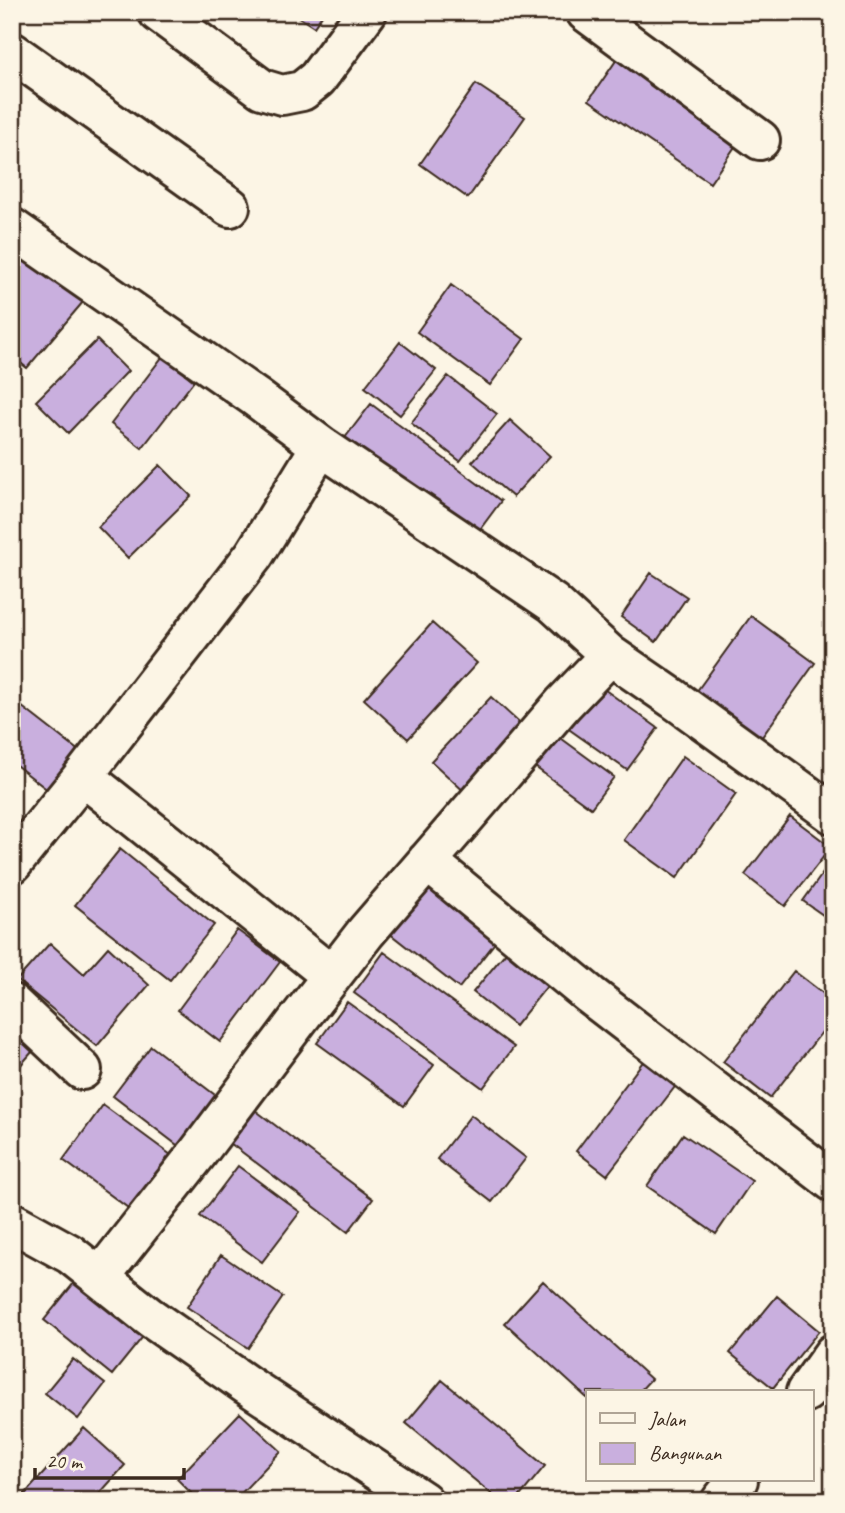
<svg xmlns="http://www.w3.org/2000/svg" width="845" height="1513" viewBox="0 0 845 1513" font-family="Caveat,sans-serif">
	<rect width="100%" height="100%" fill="#fcf5e5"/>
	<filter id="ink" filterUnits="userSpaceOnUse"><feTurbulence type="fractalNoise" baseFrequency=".0143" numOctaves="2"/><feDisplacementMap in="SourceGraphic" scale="14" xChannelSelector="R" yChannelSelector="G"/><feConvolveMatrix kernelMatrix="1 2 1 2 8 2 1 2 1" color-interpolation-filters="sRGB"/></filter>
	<g filter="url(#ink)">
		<path fill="#c9afde" stroke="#3b2a1e" stroke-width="2" d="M 291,12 L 324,12 L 314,27 Z
			M 624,49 L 745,132 L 710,183 L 589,100 Z
			M 476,84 L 525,117 L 468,198 L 420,164 Z
			M 12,242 L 83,302 L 27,368 L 12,356 Z
			M 451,285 L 524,339 L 490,385 L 417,332 Z
			M 97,340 L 128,371 L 68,433 L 36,401 Z
			M 400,342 L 436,370 L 400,415 L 365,387 Z
			M 163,356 L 194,381 L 142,448 L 111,424 Z
			M 448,376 L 497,414 L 460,461 L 411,423 Z
			M 371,404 L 501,501 L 472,540 L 341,443 Z
			M 510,420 L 550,456 L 513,497 L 472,462 Z
			M 160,465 L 191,496 L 128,558 L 98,527 Z
			M 651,573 L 687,597 L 656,642 L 621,617 Z
			M 751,616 L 815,663 L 759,741 L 694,695 Z
			M 432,623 L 477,663 L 408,739 L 364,699 Z
			M 594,682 L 658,728 L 627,770 L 563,725 Z
			M 491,697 L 527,730 L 467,794 L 431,761 Z
			M 12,699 L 80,752 L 49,791 L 12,762 Z
			M 558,736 L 614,777 L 591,808 L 535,767 Z
			M 683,756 L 736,794 L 677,878 L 624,840 Z
			M 790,816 L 831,847 L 785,906 L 745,875 Z
			M 120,849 L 214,925 L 170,980 L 75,905 Z
			M 833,859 L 833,922 L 803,901 Z
			M 421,881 L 497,940 L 459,988 L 384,929 Z
			M 237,930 L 280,962 L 220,1042 L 178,1010 Z
			M 50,943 L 84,974 L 108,947 L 149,985 L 97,1046 L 17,980 Z
			M 511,946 L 552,980 L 515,1026 L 473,992 Z
			M 384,952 L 514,1047 L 483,1088 L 354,993 Z
			M 794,971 L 833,1001 L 833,1018 L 770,1098 L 723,1062 Z
			M 347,1002 L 434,1065 L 404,1106 L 317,1043 Z
			M 12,1021 L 39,1044 L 12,1075 Z
			M 151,1046 L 219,1098 L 181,1148 L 113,1096 Z
			M 648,1055 L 681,1079 L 607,1175 L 576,1151 Z
			M 247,1104 L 373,1199 L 348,1232 L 222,1137 Z
			M 103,1105 L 175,1158 L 135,1213 L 63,1160 Z
			M 471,1115 L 526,1158 L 492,1202 L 437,1159 Z
			M 683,1134 L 752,1181 L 716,1234 L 647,1186 Z
			M 238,1166 L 300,1212 L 262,1262 L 200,1216 Z
			M 221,1255 L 283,1297 L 248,1348 L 187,1307 Z
			M 78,1278 L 146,1333 L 112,1375 L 44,1320 Z
			M 543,1281 L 651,1379 L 639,1392 L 588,1392 L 588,1399 L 505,1323 Z
			M 777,1296 L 819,1331 L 773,1388 L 730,1353 Z
			M 73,1359 L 105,1384 L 78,1419 L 45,1393 Z
			M 442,1380 L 545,1466 L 516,1501 L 500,1501 L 406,1423 Z
			M 240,1413 L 281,1451 L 234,1501 L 199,1501 L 177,1479 Z
			M 84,1428 L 125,1465 L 93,1501 L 30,1501 L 24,1495 Z"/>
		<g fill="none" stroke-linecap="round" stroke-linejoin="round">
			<g stroke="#3b2a1e" stroke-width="44">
				<path id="minor" d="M 158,12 L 262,89 L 282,95 L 302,91 L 317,79 L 367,12
					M 586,12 L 760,140
					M 12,52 L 230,207
					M 12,228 L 255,397 L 321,446 L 553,603 L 610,655 L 674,699 L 833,814
					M 83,776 L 332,976
					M 427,861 L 590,995 L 833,1182
					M 12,864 L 83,776 L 254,555 L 321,446
					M 12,1004 L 82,1070
					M 12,1222 L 70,1254 L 148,1316 L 247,1385 L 423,1501
					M 100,1277 L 197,1154 L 301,1016 L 366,932 L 563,704 L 610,655
					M 806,1392 L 833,1354
					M 721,1501 L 738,1480"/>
			</g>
			<use href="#minor" stroke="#fcf5e5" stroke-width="38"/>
		</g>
	</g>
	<rect width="845" height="1513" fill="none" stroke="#fcf5e5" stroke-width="42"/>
	<rect x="21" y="21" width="803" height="1471" fill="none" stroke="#3b2a1e" stroke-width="2.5" filter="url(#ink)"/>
	<rect x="586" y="1390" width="228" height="91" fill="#fcf5e5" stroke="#afa495" stroke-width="2"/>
	<rect x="600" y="1413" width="35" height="10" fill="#fcf5e5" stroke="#afa495" stroke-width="2"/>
	<text x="649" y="1426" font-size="21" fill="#3b2a1e">Jalan</text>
	<rect x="600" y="1443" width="35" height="21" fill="#c9afde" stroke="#afa495" stroke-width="2"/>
	<text x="649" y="1460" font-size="21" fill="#3b2a1e">Bangunan</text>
	<path d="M35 1468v10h149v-10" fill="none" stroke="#3b2a1e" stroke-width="3.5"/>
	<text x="46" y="1468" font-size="21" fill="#3b2a1e" stroke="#fcf5e5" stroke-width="5" paint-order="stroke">20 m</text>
</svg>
